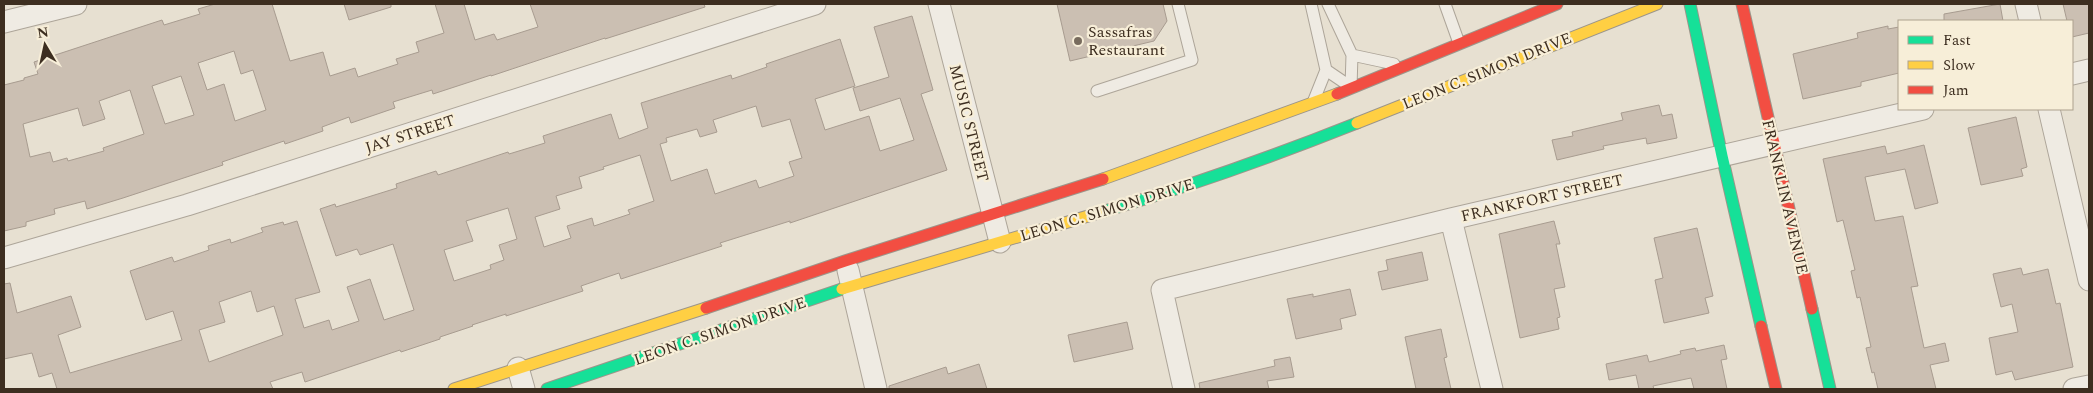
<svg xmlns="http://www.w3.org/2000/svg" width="2093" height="393" viewBox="0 0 2093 393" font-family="Spectral,serif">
	<rect width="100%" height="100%" fill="#e7e0d1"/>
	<path fill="#cbbfb2" stroke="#a89c90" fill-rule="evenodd" d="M 215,4 L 272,4 L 290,61 L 323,52 L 330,76 L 355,68 L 358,77 L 398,64 L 396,59 L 419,52 L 416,42 L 444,33 L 435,4 L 464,4 L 475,40 L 494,34 L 497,40 L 538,27 L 530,4 L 704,4 L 705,7 L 605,39 L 605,38 L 491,76 L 491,75 L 433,94 L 432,90 L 393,102 L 395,108 L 351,123 L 349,117 L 322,127 L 323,131 L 285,144 L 284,141 L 222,162 L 223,165 L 123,198 L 87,209 L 85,201 L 54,209 L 55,214 L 26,222 L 26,226 L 4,231 L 4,85 L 24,80 L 24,78 L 38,74 L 34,62 L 162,20 L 164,25 L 200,14 L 198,9 ZM 234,51 L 241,74 L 253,70 L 266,110 L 235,121 L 224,84 L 207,90 L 198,63 ZM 181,76 L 194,115 L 165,124 L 152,86 ZM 130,90 L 144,134 L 103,148 L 104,151 L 68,161 L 67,158 L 53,162 L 50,152 L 30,157 L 23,124 L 78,108 L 83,126 L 105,119 L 99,101 Z
		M 344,4 L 391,4 L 391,7 L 349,20 Z
		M 1057,4 L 1163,4 L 1167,21 L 1154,41 L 1070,61 Z
		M 2000,4 L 2003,21 L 1944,21 L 1944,14 Z
		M 2063,4 L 2089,4 L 2089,33 L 2072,37 L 2072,21 L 2067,21 Z
		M 912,16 L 933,90 L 921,94 L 947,170 L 790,223 L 790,221 L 720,243 L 722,246 L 621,279 L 619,273 L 581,286 L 583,291 L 506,316 L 506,314 L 472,325 L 473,326 L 440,337 L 440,339 L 401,352 L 400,350 L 305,382 L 302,372 L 270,382 L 273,389 L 57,389 L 52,373 L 39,377 L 32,353 L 4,359 L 4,284 L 10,283 L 17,313 L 71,296 L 81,327 L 58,335 L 70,373 L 182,340 L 173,311 L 146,320 L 130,271 L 172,257 L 174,262 L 209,250 L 208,246 L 230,239 L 231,243 L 263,232 L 261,228 L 283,222 L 284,225 L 297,221 L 320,292 L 295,299 L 304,328 L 329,320 L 332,330 L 359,321 L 347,287 L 370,279 L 384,320 L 414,310 L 393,244 L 360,255 L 357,249 L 336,256 L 320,209 L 335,204 L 336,207 L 397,188 L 396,184 L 436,171 L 438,175 L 508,152 L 509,154 L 545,143 L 543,136 L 611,114 L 619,139 L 648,128 L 641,103 L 731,75 L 732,79 L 767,67 L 766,64 L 840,39 L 855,86 L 815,99 L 825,130 L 869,116 L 880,151 L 914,140 L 900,98 L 860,111 L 853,88 L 889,77 L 874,27 ZM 756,106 L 762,127 L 790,119 L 802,158 L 789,162 L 794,176 L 759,188 L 756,180 L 715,194 L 707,169 L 671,181 L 660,144 L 667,142 L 666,138 L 697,129 L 700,137 L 717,132 L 713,120 ZM 640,155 L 654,201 L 628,210 L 630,214 L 594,226 L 592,218 L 567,226 L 571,238 L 544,247 L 535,217 L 560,209 L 556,196 L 582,188 L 579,177 L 604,169 L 603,167 ZM 508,208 L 517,239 L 499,245 L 504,260 L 490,265 L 491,269 L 454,281 L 444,250 L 473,241 L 466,221 ZM 251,291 L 257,312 L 274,306 L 283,335 L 209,362 L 199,330 L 225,322 L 219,302 Z
		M 1888,26 L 1888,29 L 1899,27 L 1899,73 L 1861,82 L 1861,86 L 1803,99 L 1793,54 L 1858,38 L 1857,33 Z
		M 1659,105 L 1662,116 L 1672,114 L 1677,138 L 1647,144 L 1646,138 L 1603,146 L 1604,149 L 1557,160 L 1552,140 L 1573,136 L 1572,132 L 1623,120 L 1621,113 Z
		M 2016,117 L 2027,167 L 2021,169 L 2023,176 L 1981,185 L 1968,128 Z
		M 1924,145 L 1938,203 L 1915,209 L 1905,169 L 1865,177 L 1875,221 L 1903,216 L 1918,286 L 1911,287 L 1924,348 L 1945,343 L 1949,361 L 1930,365 L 1936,389 L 1878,389 L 1874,372 L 1872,373 L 1866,348 L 1871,347 L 1860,297 L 1857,298 L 1851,271 L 1855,270 L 1843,220 L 1837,222 L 1823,159 L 1885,146 L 1887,154 Z
		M 1554,221 L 1560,244 L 1556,244 L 1565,287 L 1554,289 L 1560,317 L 1557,318 L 1559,329 L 1520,338 L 1499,234 Z
		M 1697,228 L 1713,296 L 1705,298 L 1709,313 L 1664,323 L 1655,280 L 1663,278 L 1654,238 Z
		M 1422,252 L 1428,280 L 1382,290 L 1378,272 L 1388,270 L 1386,260 Z
		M 2021,268 L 2023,275 L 2048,269 L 2056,304 L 2060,303 L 2073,367 L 2015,380 L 2012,371 L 1996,375 L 1989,338 L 2018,332 L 2012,304 L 2001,307 L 1993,274 Z
		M 1350,289 L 1356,315 L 1340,319 L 1342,329 L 1296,339 L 1287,299 L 1313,294 L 1313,297 Z
		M 1127,322 L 1133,349 L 1074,362 L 1068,335 Z
		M 1441,329 L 1447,357 L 1444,358 L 1451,389 L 1416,389 L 1405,337 Z
		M 1724,345 L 1727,359 L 1721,360 L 1727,389 L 1694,389 L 1691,378 L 1653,386 L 1654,389 L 1639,389 L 1636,375 L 1609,380 L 1606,364 L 1647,355 L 1649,362 L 1681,354 L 1680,351 L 1695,348 L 1696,351 Z
		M 1290,357 L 1294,377 L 1267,381 L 1269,389 L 1200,389 L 1199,383 L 1275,366 L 1274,360 Z
		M 979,364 L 987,389 L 889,389 L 889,386 L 946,367 L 948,374 Z"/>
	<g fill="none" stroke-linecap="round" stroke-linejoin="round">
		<g stroke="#ada599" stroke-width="13">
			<path id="lane" d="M 1311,4 L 1326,70 L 1314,100
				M 1328,4 L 1352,55 L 1351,87
				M 1445,4 L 1459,43
				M 1352,55 L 1394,64
				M 1326,70 L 1351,87
				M 1097,91 L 1192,60 L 1178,4"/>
		</g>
		<g stroke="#ada599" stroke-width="23">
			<path id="street" d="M 939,4 L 1000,242
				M 2026,4 L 2030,21
				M 4,22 L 76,4
				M 2072,74 L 2089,70
				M 2049,109 L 2089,280
				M 1451,219 L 1492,389
				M 4,258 L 187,205 L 815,4
				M 848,270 L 876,389
				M 518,368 L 524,389
				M 1184,389 L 1162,290 L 1451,219 L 1923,109
				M 2074,389 L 2089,386"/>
		</g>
		<g stroke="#9c958a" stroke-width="13">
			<path id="fast" d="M 1690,4 L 1722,156 L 1761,326
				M 1105,211 C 1190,186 1274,156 1357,123
				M 1812,309 L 1830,389
				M 547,389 L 842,289"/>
		</g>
		<g stroke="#9c958a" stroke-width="13">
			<path id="slow" d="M 1357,123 L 1657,4
				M 1103,179 L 1337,94
				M 842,289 L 1105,211
				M 454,389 L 706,308"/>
		</g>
		<g stroke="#9c958a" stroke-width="13">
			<path id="jam" d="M 1742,4 L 1812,309
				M 1337,94 L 1557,4
				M 706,308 L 845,261 L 1103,179
				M 1761,326 L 1776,389"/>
		</g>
		<use href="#lane" stroke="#efebe3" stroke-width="11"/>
		<use href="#street" stroke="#efebe3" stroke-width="21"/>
		<use href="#fast" stroke="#16e098" stroke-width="11"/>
		<use href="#slow" stroke="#ffcf43" stroke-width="11"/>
		<use href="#jam" stroke="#f24e42" stroke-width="11"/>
	</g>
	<circle fill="#786c5e" stroke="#f7eed8" stroke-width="2" cx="1078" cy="41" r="5"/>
	<g text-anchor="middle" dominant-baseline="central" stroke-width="4.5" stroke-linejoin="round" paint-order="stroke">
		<g font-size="16" fill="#3d2e20" stroke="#f7eed8" text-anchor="start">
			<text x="1088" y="32">Sassafras<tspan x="1088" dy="18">Restaurant</tspan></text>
		</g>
		<g font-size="16" fill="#3d2e20" stroke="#f7eed8">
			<text transform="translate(1487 71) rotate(-22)">LEON C. SIMON DRIVE</text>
			<text transform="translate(969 123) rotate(76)">MUSIC STREET</text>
			<text transform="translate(410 134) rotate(-18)">JAY STREET</text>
			<text transform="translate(1785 197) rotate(77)">FRANKLIN AVENUE</text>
			<text transform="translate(1542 198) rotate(-13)">FRANKFORT STREET</text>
			<text transform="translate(1107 210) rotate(-17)">LEON C. SIMON DRIVE</text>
			<text transform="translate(720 331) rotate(-19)">LEON C. SIMON DRIVE</text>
		</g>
	</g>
	<rect width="2093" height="393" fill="none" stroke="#3d2e20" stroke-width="10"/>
	<rect x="1898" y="20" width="175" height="90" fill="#f7eed8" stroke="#ada18e"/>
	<rect x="1908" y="36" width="25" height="8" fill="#16e098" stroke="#ada18e"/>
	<text x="1943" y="45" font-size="15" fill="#3d2e20">Fast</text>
	<rect x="1908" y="61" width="25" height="8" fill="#ffcf43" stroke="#ada18e"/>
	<text x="1943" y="70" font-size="15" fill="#3d2e20">Slow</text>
	<rect x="1908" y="86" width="25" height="8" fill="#f24e42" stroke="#ada18e"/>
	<text x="1943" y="95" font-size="15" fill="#3d2e20">Jam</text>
	<g transform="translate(45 45) rotate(351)" stroke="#f7eed8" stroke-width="4" paint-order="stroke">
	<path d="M0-4L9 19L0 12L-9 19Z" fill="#3d2e20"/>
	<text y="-8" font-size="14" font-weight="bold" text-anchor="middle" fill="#3d2e20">N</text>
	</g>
</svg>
